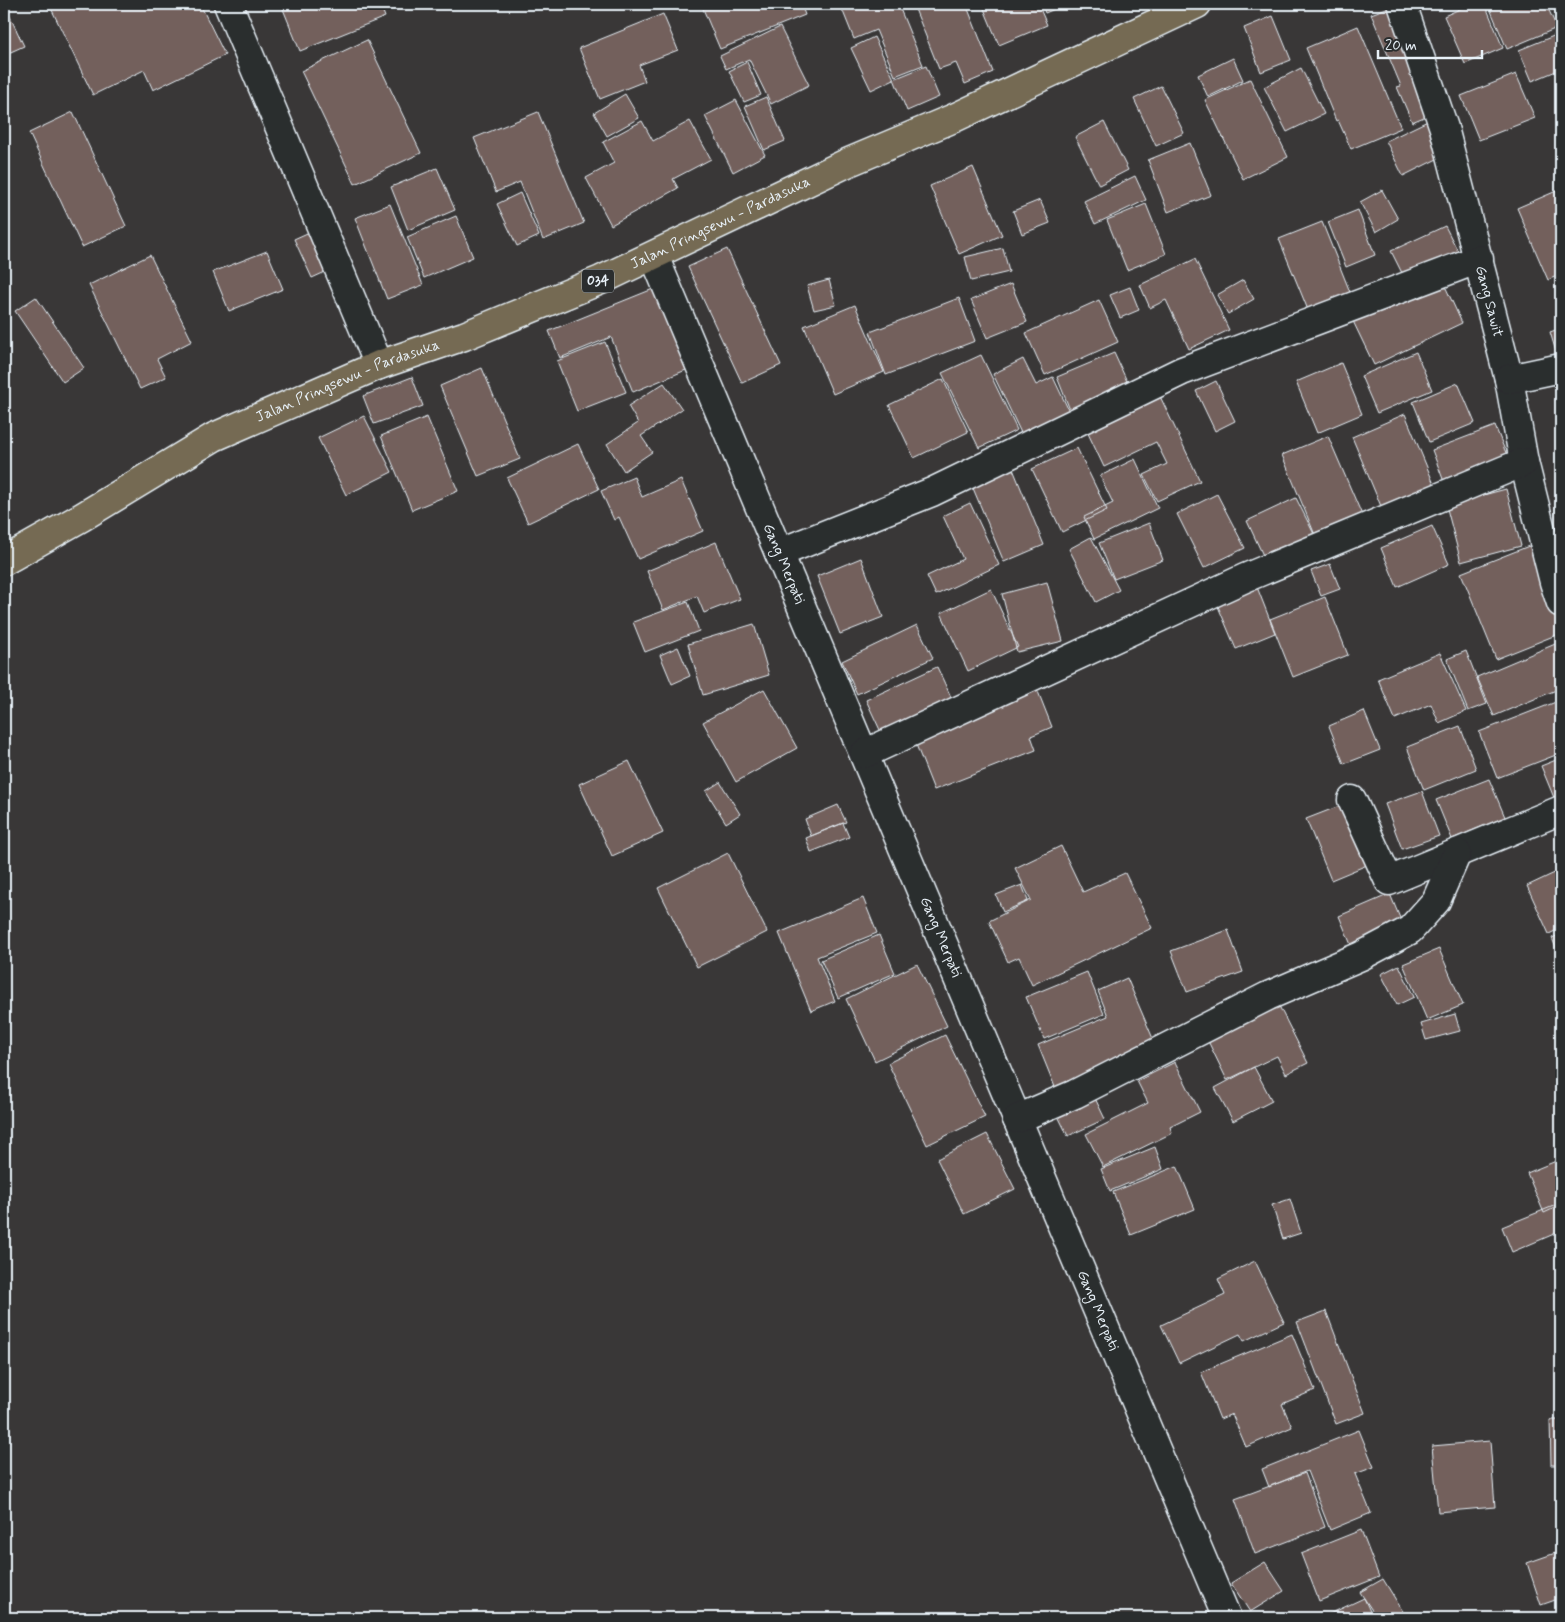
<svg xmlns="http://www.w3.org/2000/svg" width="1565" height="1622" viewBox="0 0 1565 1622" font-family="Mynerve,sans-serif">
	<rect width="100%" height="100%" fill="#393737"/>
	<filter id="ink" filterUnits="userSpaceOnUse"><feTurbulence type="fractalNoise" baseFrequency=".02" numOctaves="2"/><feDisplacementMap in="SourceGraphic" scale="10" xChannelSelector="R" yChannelSelector="G"/><feConvolveMatrix kernelMatrix="1 2 1 2 8 2 1 2 1" color-interpolation-filters="sRGB"/></filter>
	<g filter="url(#ink)">
		<path fill="#73605c" stroke="#e8f1f8" d="M 4,4 L 24,46 L 4,55 Z
			M 49,4 L 200,4 L 225,55 L 153,90 L 144,70 L 93,95 Z
			M 281,4 L 380,4 L 385,17 L 300,51 Z
			M 701,4 L 801,4 L 805,15 L 720,49 Z
			M 840,4 L 898,4 L 923,65 L 895,76 L 876,30 L 854,39 Z
			M 913,4 L 966,4 L 993,72 L 965,84 L 956,63 L 939,69 Z
			M 982,4 L 1038,4 L 1047,25 L 999,45 Z
			M 1042,4 L 1067,4 L 1045,13 Z
			M 1397,4 L 1448,107 L 1412,122 L 1397,87 L 1401,86 L 1371,14 Z
			M 1471,4 L 1485,4 L 1503,48 L 1465,64 L 1444,16 Z
			M 1488,4 L 1546,4 L 1557,28 L 1507,49 Z
			M 663,14 L 678,50 L 639,65 L 645,81 L 600,99 L 579,48 Z
			M 1273,16 L 1291,60 L 1261,72 L 1244,28 Z
			M 1358,26 L 1401,128 L 1351,149 L 1338,120 L 1336,121 L 1306,48 Z
			M 780,27 L 809,85 L 771,104 L 749,59 L 726,69 L 720,56 Z
			M 1561,33 L 1561,69 L 1532,81 L 1519,50 Z
			M 874,37 L 894,79 L 871,90 L 851,48 Z
			M 367,40 L 421,153 L 355,184 L 301,71 Z
			M 1233,58 L 1243,80 L 1208,97 L 1198,75 Z
			M 747,62 L 761,95 L 744,102 L 729,71 Z
			M 926,66 L 939,97 L 907,111 L 894,79 Z
			M 1301,68 L 1324,114 L 1287,132 L 1264,87 Z
			M 1516,74 L 1535,118 L 1479,140 L 1461,96 Z
			M 1250,79 L 1288,157 L 1243,179 L 1205,100 Z
			M 1161,86 L 1184,133 L 1156,146 L 1134,99 Z
			M 625,94 L 639,118 L 607,136 L 594,113 Z
			M 766,97 L 785,141 L 764,150 L 745,106 Z
			M 736,100 L 765,155 L 733,172 L 705,116 Z
			M 73,112 L 126,226 L 82,247 L 29,133 Z
			M 538,112 L 584,223 L 543,240 L 520,182 L 496,192 L 474,138 Z
			M 1438,116 L 1455,150 L 1403,176 L 1386,141 Z
			M 642,121 L 653,141 L 690,121 L 711,159 L 673,179 L 678,188 L 611,225 L 586,178 L 614,163 L 603,142 Z
			M 1104,122 L 1128,170 L 1099,185 L 1075,137 Z
			M 1190,143 L 1211,195 L 1168,212 L 1148,160 Z
			M 973,167 L 1002,235 L 959,254 L 930,186 Z
			M 437,168 L 455,210 L 408,230 L 391,187 Z
			M 1135,176 L 1146,200 L 1095,224 L 1084,201 Z
			M 1561,189 L 1561,274 L 1548,280 L 1517,208 Z
			M 1382,190 L 1398,219 L 1376,232 L 1360,202 Z
			M 520,193 L 539,236 L 517,246 L 497,204 Z
			M 1040,200 L 1050,223 L 1022,234 L 1013,211 Z
			M 390,204 L 423,285 L 387,299 L 355,218 Z
			M 1146,204 L 1166,254 L 1127,270 L 1107,220 Z
			M 1358,210 L 1375,255 L 1346,267 L 1328,222 Z
			M 456,216 L 473,257 L 424,278 L 407,237 Z
			M 1322,222 L 1350,292 L 1308,310 L 1279,239 Z
			M 1445,226 L 1463,261 L 1409,287 L 1391,251 Z
			M 316,229 L 334,268 L 312,278 L 294,239 Z
			M 1003,248 L 1009,272 L 971,281 L 965,257 Z
			M 727,249 L 781,365 L 742,383 L 688,267 Z
			M 267,251 L 283,289 L 229,311 L 213,272 Z
			M 150,255 L 192,341 L 157,359 L 166,377 L 140,389 L 89,285 Z
			M 1195,259 L 1229,330 L 1189,349 L 1166,300 L 1150,308 L 1140,285 Z
			M 1440,275 L 1462,323 L 1374,365 L 1351,317 Z
			M 829,280 L 836,305 L 814,310 L 807,286 Z
			M 1243,280 L 1254,299 L 1228,314 L 1217,295 Z
			M 1011,284 L 1027,322 L 987,338 L 971,300 Z
			M 1130,287 L 1139,310 L 1120,318 L 1110,295 Z
			M 653,289 L 686,370 L 633,392 L 611,337 L 560,358 L 549,331 Z
			M 36,297 L 84,368 L 63,382 L 15,311 Z
			M 959,298 L 975,341 L 886,375 L 870,332 Z
			M 1099,300 L 1118,342 L 1045,375 L 1026,333 Z
			M 855,305 L 884,372 L 833,394 L 804,326 Z
			M 1561,328 L 1561,365 L 1560,365 L 1550,332 Z
			M 605,342 L 626,392 L 577,411 L 557,361 Z
			M 1416,352 L 1432,390 L 1377,413 L 1361,376 Z
			M 1114,353 L 1131,390 L 1072,415 L 1057,377 Z
			M 981,355 L 1017,430 L 979,448 L 942,373 Z
			M 1023,359 L 1036,385 L 1053,377 L 1069,411 L 1022,435 L 993,374 Z
			M 1341,363 L 1362,414 L 1317,433 L 1296,382 Z
			M 482,368 L 520,459 L 478,476 L 440,386 Z
			M 412,377 L 423,406 L 374,424 L 363,396 Z
			M 943,379 L 968,432 L 914,458 L 889,405 Z
			M 1216,381 L 1235,421 L 1215,431 L 1196,391 Z
			M 664,383 L 682,409 L 641,436 L 652,452 L 624,471 L 607,444 L 638,423 L 628,406 Z
			M 1458,383 L 1475,423 L 1429,442 L 1413,402 Z
			M 1158,392 L 1200,481 L 1157,501 L 1144,475 L 1167,464 L 1156,442 L 1104,467 L 1085,427 Z
			M 1405,414 L 1436,489 L 1383,511 L 1352,437 Z
			M 364,416 L 392,472 L 346,495 L 318,438 Z
			M 427,417 L 458,491 L 412,510 L 381,436 Z
			M 1495,426 L 1513,470 L 1449,495 L 1432,450 Z
			M 1328,436 L 1362,515 L 1315,535 L 1282,455 Z
			M 578,444 L 599,489 L 528,523 L 507,478 Z
			M 1077,448 L 1107,510 L 1062,532 L 1032,469 Z
			M 1135,459 L 1158,508 L 1094,539 L 1084,517 L 1113,503 L 1100,476 Z
			M 1011,464 L 1044,545 L 1004,562 L 970,481 Z
			M 634,477 L 642,497 L 681,480 L 703,531 L 638,559 L 619,517 L 614,520 L 601,491 Z
			M 1506,489 L 1521,546 L 1461,562 L 1446,505 Z
			M 1217,494 L 1245,548 L 1204,568 L 1177,514 Z
			M 1296,498 L 1318,542 L 1268,566 L 1247,521 Z
			M 970,503 L 999,565 L 936,595 L 927,576 L 963,559 L 943,516 Z
			M 1149,523 L 1163,560 L 1114,579 L 1099,543 Z
			M 1432,526 L 1449,564 L 1397,587 L 1381,548 Z
			M 1091,537 L 1119,590 L 1096,602 L 1069,549 Z
			M 716,542 L 740,599 L 704,613 L 697,596 L 663,610 L 647,571 Z
			M 1534,544 L 1561,613 L 1561,633 L 1496,659 L 1461,573 Z
			M 861,558 L 883,617 L 840,634 L 817,576 Z
			M 1330,564 L 1340,589 L 1321,596 L 1311,571 Z
			M 1047,582 L 1063,641 L 1017,652 L 1002,594 Z
			M 1257,587 L 1275,633 L 1236,649 L 1217,604 Z
			M 991,589 L 1018,647 L 968,671 L 941,613 Z
			M 1325,597 L 1348,655 L 1293,677 L 1270,619 Z
			M 688,602 L 699,631 L 645,652 L 633,622 Z
			M 754,624 L 769,675 L 703,695 L 688,644 Z
			M 917,625 L 933,658 L 857,694 L 842,661 Z
			M 1560,642 L 1561,688 L 1494,716 L 1477,677 Z
			M 678,647 L 690,676 L 672,684 L 660,655 Z
			M 1466,651 L 1487,704 L 1468,711 L 1447,659 Z
			M 1440,653 L 1466,711 L 1439,723 L 1431,704 L 1395,719 L 1378,679 Z
			M 937,667 L 958,712 L 887,745 L 866,700 Z
			M 764,689 L 797,748 L 736,782 L 703,722 Z
			M 1037,689 L 1052,727 L 1031,736 L 1036,750 L 934,790 L 913,737 Z
			M 1561,700 L 1561,753 L 1497,778 L 1479,732 Z
			M 1364,711 L 1380,750 L 1344,764 L 1329,726 Z
			M 1460,726 L 1476,769 L 1424,790 L 1407,747 Z
			M 1561,758 L 1561,803 L 1557,805 L 1541,766 Z
			M 629,761 L 663,833 L 612,856 L 579,784 Z
			M 1489,779 L 1505,817 L 1452,839 L 1436,800 Z
			M 720,782 L 740,814 L 726,823 L 706,791 Z
			M 1422,791 L 1439,836 L 1402,849 L 1385,804 Z
			M 1355,800 L 1379,860 L 1331,880 L 1306,819 Z
			M 838,805 L 846,822 L 811,836 L 805,819 Z
			M 843,823 L 849,837 L 811,852 L 806,838 Z
			M 1061,846 L 1083,892 L 1125,873 L 1152,928 L 1032,985 L 1019,957 L 1008,962 L 989,921 L 1031,900 L 1015,868 Z
			M 728,853 L 767,932 L 697,967 L 658,888 Z
			M 1561,870 L 1561,928 L 1549,934 L 1527,886 Z
			M 1022,885 L 1028,901 L 1003,912 L 996,895 Z
			M 1390,894 L 1410,942 L 1359,964 L 1339,916 Z
			M 863,898 L 877,933 L 817,957 L 835,1001 L 811,1011 L 779,933 Z
			M 1228,930 L 1243,972 L 1187,992 L 1171,951 Z
			M 1561,934 L 1561,961 L 1552,938 Z
			M 879,935 L 895,973 L 838,998 L 821,960 Z
			M 1439,949 L 1463,1005 L 1427,1020 L 1403,964 Z
			M 917,964 L 947,1026 L 875,1061 L 846,999 Z
			M 1399,965 L 1414,997 L 1397,1005 L 1381,974 Z
			M 1087,972 L 1104,1014 L 1044,1039 L 1026,997 Z
			M 1127,978 L 1160,1055 L 1059,1097 L 1038,1045 L 1108,1016 L 1098,991 Z
			M 1278,1004 L 1308,1063 L 1286,1074 L 1277,1056 L 1227,1080 L 1207,1039 Z
			M 1455,1014 L 1460,1031 L 1426,1040 L 1421,1024 Z
			M 945,1035 L 985,1117 L 927,1145 L 888,1063 Z
			M 1175,1062 L 1200,1112 L 1170,1127 L 1172,1133 L 1103,1167 L 1086,1134 L 1148,1103 L 1137,1081 Z
			M 1254,1067 L 1272,1101 L 1233,1121 L 1215,1088 Z
			M 1092,1092 L 1105,1119 L 1068,1136 L 1055,1110 Z
			M 987,1134 L 1015,1189 L 964,1214 L 937,1159 Z
			M 1155,1147 L 1163,1169 L 1110,1191 L 1101,1169 Z
			M 1561,1159 L 1561,1205 L 1544,1213 L 1527,1173 Z
			M 1177,1166 L 1195,1209 L 1131,1235 L 1113,1192 Z
			M 1290,1199 L 1301,1233 L 1283,1239 L 1272,1205 Z
			M 1561,1203 L 1561,1231 L 1512,1252 L 1502,1227 Z
			M 1255,1261 L 1284,1322 L 1244,1341 L 1240,1334 L 1179,1363 L 1161,1325 L 1225,1295 L 1218,1279 Z
			M 1326,1311 L 1365,1413 L 1336,1424 L 1297,1322 Z
			M 1292,1334 L 1315,1390 L 1282,1404 L 1292,1427 L 1246,1447 L 1232,1414 L 1220,1419 L 1201,1372 Z
			M 1550,1420 L 1561,1420 L 1561,1465 L 1551,1465 Z
			M 1359,1430 L 1374,1467 L 1355,1474 L 1371,1513 L 1330,1530 L 1307,1471 L 1269,1487 L 1262,1469 Z
			M 1490,1441 L 1495,1507 L 1438,1512 L 1432,1446 Z
			M 1305,1473 L 1325,1527 L 1255,1554 L 1235,1499 Z
			M 1559,1480 L 1561,1480 L 1561,1516 L 1558,1516 Z
			M 1361,1530 L 1379,1577 L 1319,1601 L 1301,1554 Z
			M 1561,1551 L 1561,1598 L 1541,1605 L 1527,1563 Z
			M 1265,1562 L 1284,1591 L 1250,1612 L 1231,1583 Z
			M 1383,1579 L 1407,1618 L 1377,1618 L 1360,1592 Z
			M 1364,1598 L 1373,1618 L 1321,1618 Z"/>
		<g fill="none" stroke-linecap="round" stroke-linejoin="round">
			<g stroke="#e8f1f8" stroke-width="31">
				<g id="minor">
					<path d="M 228,4 L 379,365"/>
					<path id="s1" d="M 1402,4 L 1444,128 L 1509,379 L 1524,462 L 1554,582 L 1561,603"/>
					<path id="s2" d="M 654,256 L 1227,1618"/>
					<path d="M 1509,379 L 1561,368"/>
					<path d="M 779,553 L 932,492 L 1182,371 L 1479,259"/>
					<path d="M 864,754 L 1245,578 L 1524,462"/>
					<path d="M 1352,800 L 1389,881 L 1561,810"/>
					<path d="M 1017,1119 L 1075,1094 L 1268,996 L 1361,956 L 1410,930 L 1436,901 L 1457,853"/>
				</g>
			</g>
			<g stroke="#e8f1f8" stroke-width="31">
				<g id="primary">
					<path id="s3" d="M 4,561 L 82,517 L 214,437 L 379,365 L 464,336 L 601,280 L 849,162 L 954,118 L 1197,4"/>
				</g>
			</g>
			<use href="#minor" stroke="#2a2d2e" stroke-width="28"/>
			<use href="#primary" stroke="#756b52" stroke-width="28"/>
		</g>
	</g>
	<g text-anchor="middle" dominant-baseline="central" stroke-width="4" stroke-linejoin="round" paint-order="stroke">
		<rect fill="#2a2d2e" stroke="#afb6bb" stroke-width="1" x="582" y="269.5" width="32" height="23" rx="4"/>
		<g font-size="14" font-weight="bold" fill="#e8f1f8">
			<text x="598" y="281">034</text>
		</g>
		<g font-size="15" fill="#e8f1f8" stroke="#2a2d2e">
			<text stroke="none"><textPath href="#s3" startOffset="794">Jalan Pringsewu - Pardasuka</textPath></text>
			<text stroke="none"><textPath href="#s1" startOffset="310">Gang Sawit</textPath></text>
			<text stroke="none"><textPath href="#s3" startOffset="389">Jalan Pringsewu - Pardasuka</textPath></text>
			<text stroke="none"><textPath href="#s2" startOffset="334">Gang Merpati</textPath></text>
			<text stroke="none"><textPath href="#s2" startOffset="739">Gang Merpati</textPath></text>
			<text stroke="none"><textPath href="#s2" startOffset="1144">Gang Merpati</textPath></text>
		</g>
	</g>
	<rect width="1565" height="1622" fill="none" stroke="#2a2d2e" stroke-width="20"/>
	<rect x="10" y="10" width="1545" height="1602" fill="none" stroke="#e8f1f8" stroke-width="2" filter="url(#ink)"/>
	<path d="M1378 50v8h104v-8" fill="none" stroke="#e8f1f8" stroke-width="2.5"/>
	<text x="1385" y="50" font-size="15" fill="#e8f1f8" stroke="#2a2d2e" stroke-width="4" paint-order="stroke">20 m</text>
</svg>
